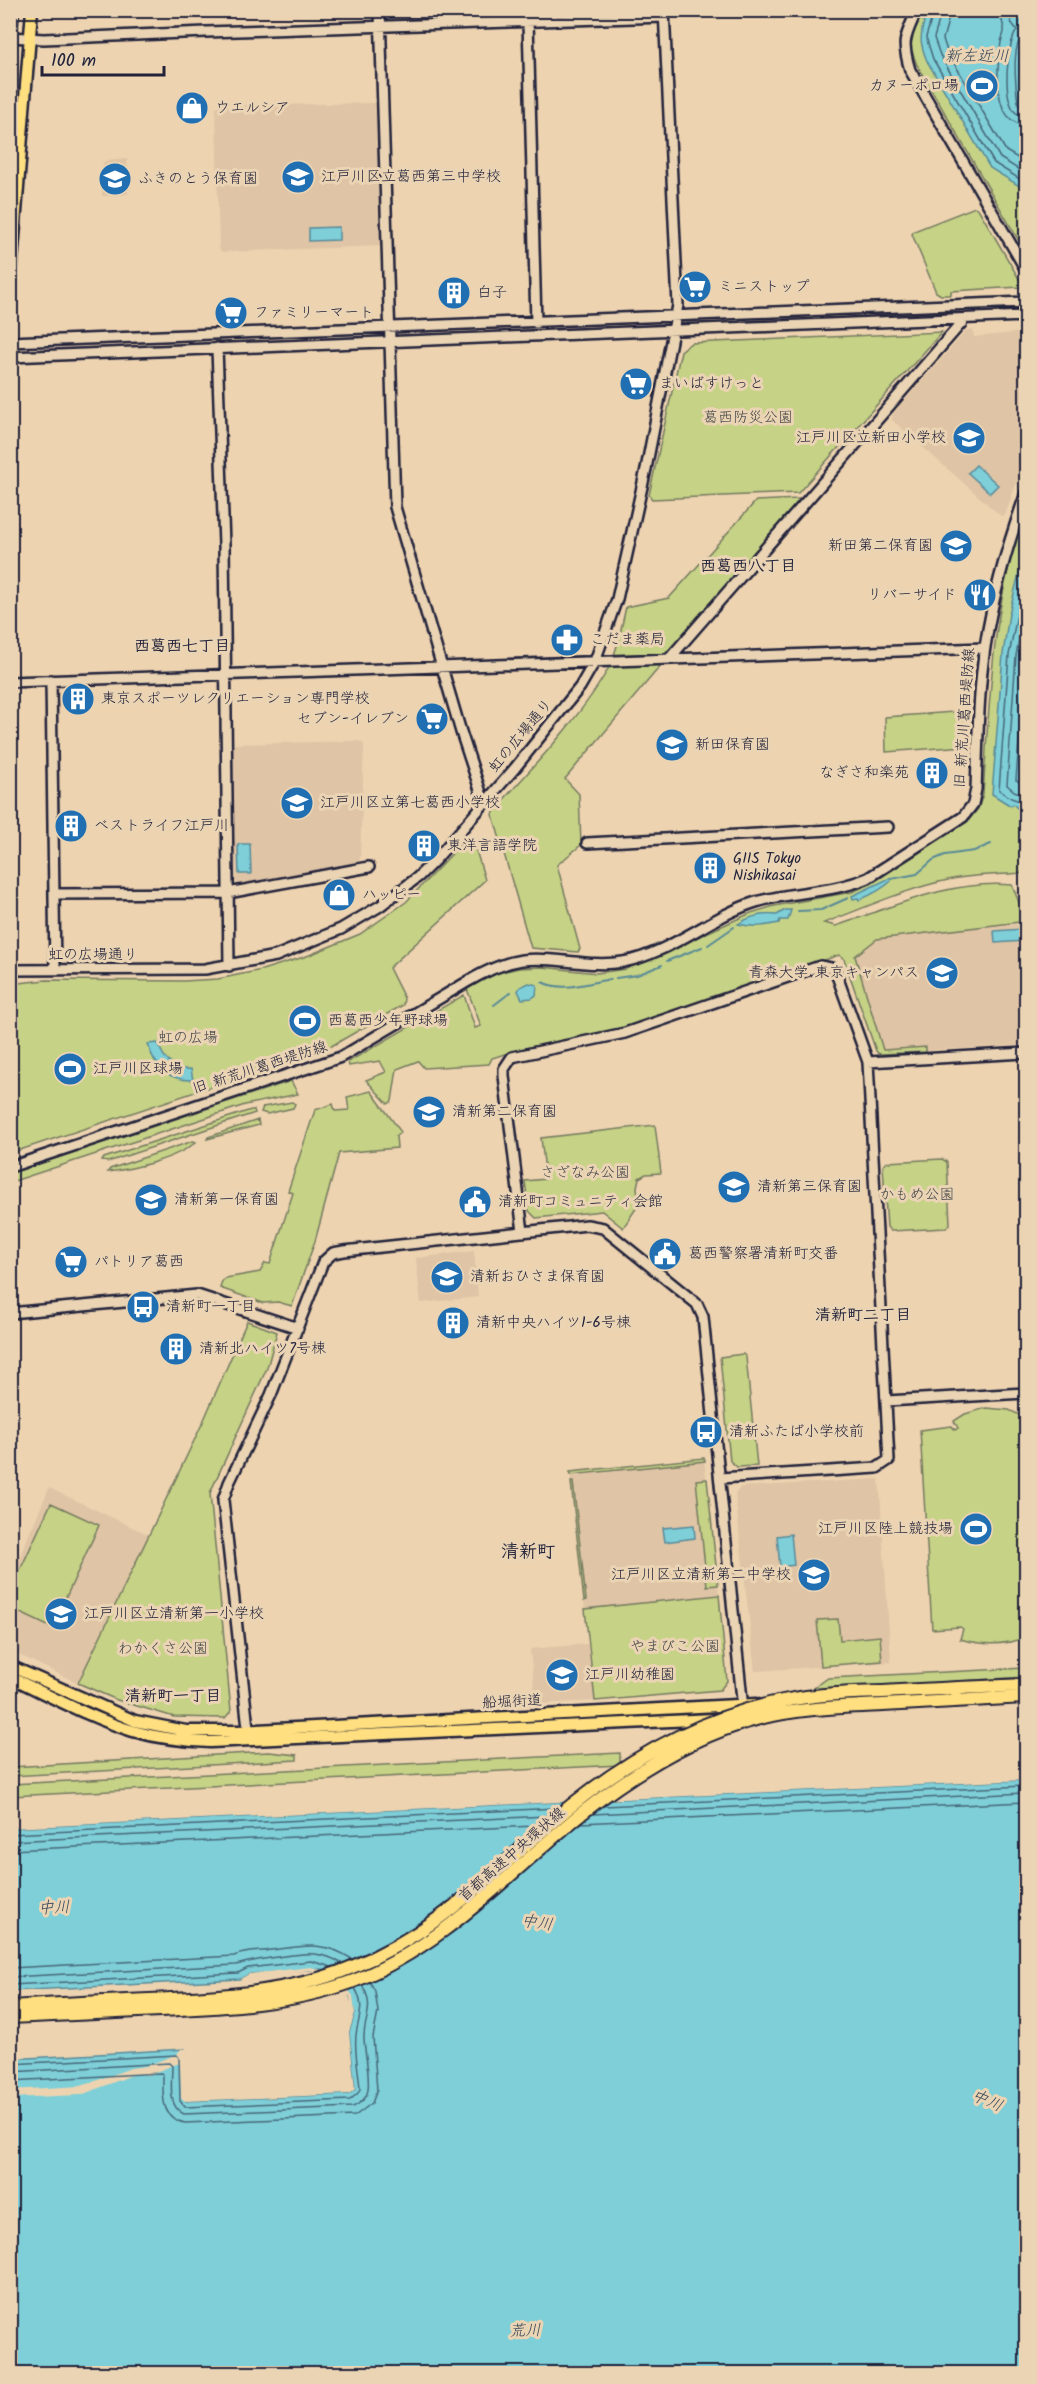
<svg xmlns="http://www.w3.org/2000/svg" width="1037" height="2384" viewBox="0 0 1037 2384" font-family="Kalam,'Klee One',sans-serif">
	<rect width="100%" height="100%" fill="#edd3b0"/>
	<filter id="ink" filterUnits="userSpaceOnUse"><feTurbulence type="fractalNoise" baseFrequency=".0167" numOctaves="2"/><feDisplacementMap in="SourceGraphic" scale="12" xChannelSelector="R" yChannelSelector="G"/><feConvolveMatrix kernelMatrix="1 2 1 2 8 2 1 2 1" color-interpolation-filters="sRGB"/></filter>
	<g filter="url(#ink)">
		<path fill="#dfc4a5" d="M 376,103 L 378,106 L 381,246 L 222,252 L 219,249 L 216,109 L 218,106 Z
			M 127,159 L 128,194 L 102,196 L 103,164 L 106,161 Z
			M 1024,328 L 1026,328 L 1026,456 L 1005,515 L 1001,516 L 891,419 L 893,417 L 892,415 L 967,330 L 973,330 L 974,337 L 1024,332 Z
			M 359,741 L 364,744 L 360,859 L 357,863 L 238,885 L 234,882 L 232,748 L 235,744 Z
			M 1024,924 L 1026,926 L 1026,1045 L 882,1053 L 852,956 L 877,936 Z
			M 474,1251 L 478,1297 L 421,1303 L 416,1258 Z
			M 704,1458 L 719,1595 L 585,1609 L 570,1472 Z
			M 879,1479 L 891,1662 L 755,1671 L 735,1494 L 741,1487 Z
			M 49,1488 L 149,1535 L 78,1683 L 11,1651 L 11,1577 Z
			M 588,1644 L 595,1701 L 536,1704 L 530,1649 Z"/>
		<path fill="#c6d285" stroke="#747a60" stroke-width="1.5" d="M 920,11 L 1026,11 L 1026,253 L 917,65 C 906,38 910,36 920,11 Z
			M 975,207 L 979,210 L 1022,284 L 1020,287 L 951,291 L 951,295 L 941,295 L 936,292 L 912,234 L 914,231 Z
			M 942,332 L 798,493 L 652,499 L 649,495 L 681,351 L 691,343 Z
			M 799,499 L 799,502 L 565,779 L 579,794 L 581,845 L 557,865 L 580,949 L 578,952 L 531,948 L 493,815 L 495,809 C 532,768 582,716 608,669 C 618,650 621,628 626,607 L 669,598 L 756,501 Z
			M 1026,509 L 1026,873 C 1000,875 973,874 948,880 C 905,889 865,908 824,923 L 836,926 C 892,907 952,879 1012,885 L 1020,905 L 1020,922 L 877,939 L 855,956 L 883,1050 L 926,1047 L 926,1052 L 879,1054 L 876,1051 L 844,959 L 839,955 L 632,1026 L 511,1052 L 492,1058 L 489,1064 L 424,1068 L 418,1061 L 397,1069 L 392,1101 L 388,1104 L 366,1080 L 386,1072 L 380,1061 L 349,1066 L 348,1062 L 464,995 L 475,1028 L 481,1026 L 467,989 L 493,974 L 519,968 L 542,967 L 597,973 L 626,969 L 751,913 L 774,906 L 852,892 L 870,884 L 968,821 L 978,809 L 983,794 C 990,697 992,601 1026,509 Z
			M 968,711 L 965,746 L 886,752 L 885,717 Z
			M 468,837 L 472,837 L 485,880 L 389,968 L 404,998 L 403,1005 L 328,1048 L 11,1153 L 10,984 L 46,980 L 184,981 L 218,979 L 262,970 L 307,956 L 360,934 L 406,902 Z
			M 291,1081 L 298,1094 L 245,1105 L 11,1182 L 11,1173 Z
			M 371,1091 L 401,1132 L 396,1136 L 397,1148 L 339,1153 L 315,1241 L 292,1306 L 278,1302 L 263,1303 L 220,1288 L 222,1281 L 226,1278 L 260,1272 L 265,1263 L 270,1264 L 293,1193 L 288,1191 L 315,1110 L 333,1104 L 335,1111 L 349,1110 L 347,1097 Z
			M 292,1102 L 295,1104 L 293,1108 L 267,1114 L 261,1112 L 263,1107 Z
			M 251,1110 L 254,1110 L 255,1113 L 108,1162 L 102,1161 L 104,1158 Z
			M 258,1120 L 259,1125 L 207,1139 L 208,1137 Z
			M 655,1125 L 661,1173 L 646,1174 L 639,1178 L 637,1187 L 639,1204 L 623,1228 L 602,1211 L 536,1218 L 529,1211 L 525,1181 L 546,1179 L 541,1138 Z
			M 193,1141 L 196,1142 C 176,1159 133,1169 108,1172 L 110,1169 Z
			M 942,1159 L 947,1162 L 950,1224 L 946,1228 L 891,1231 L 887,1227 L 883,1166 L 887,1162 Z
			M 247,1321 L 277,1332 L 267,1368 L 210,1493 L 231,1711 L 225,1718 L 174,1717 L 117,1700 L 78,1683 L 203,1422 Z
			M 743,1354 L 746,1357 L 757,1466 L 737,1467 L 730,1461 L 720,1357 Z
			M 986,1408 L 1009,1410 L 1026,1418 L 1026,1637 C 1005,1646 981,1645 960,1639 L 963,1629 L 960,1627 L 932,1629 L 920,1430 L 952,1426 L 955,1430 L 958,1428 L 954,1421 L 965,1414 Z
			M 704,1458 L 705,1461 L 570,1475 L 570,1472 Z
			M 707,1479 L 718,1585 L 707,1586 L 696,1480 Z
			M 571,1482 L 573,1482 L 586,1600 L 584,1601 Z
			M 51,1503 L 99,1525 L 52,1628 L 10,1608 L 11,1590 Z
			M 719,1595 L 727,1681 L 720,1690 L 595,1701 L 585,1609 Z
			M 838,1619 L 840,1640 L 880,1636 L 882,1661 L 821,1666 L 817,1620 Z
			M 1026,1668 L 1026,1677 L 811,1690 L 828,1678 Z
			M 269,1752 L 297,1755 L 297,1760 L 11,1776 L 11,1767 Z
			M 620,1753 L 620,1765 L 11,1796 L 11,1784 Z"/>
		<path fill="#7ecfd8" stroke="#598a99" stroke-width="1.5" d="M 930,11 L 1022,11 L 1025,34 L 1021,71 L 1026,115 L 1026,190 L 990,168 L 927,61 C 921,46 919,38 924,22 L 923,21 Z
			M 339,227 L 339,240 L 309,241 L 309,228 Z
			M 976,465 L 998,485 L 990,493 L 968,473 Z
			M 1026,545 L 1026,808 L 1023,810 L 1020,807 L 1017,808 L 1013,804 L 1011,806 L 992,794 L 1003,654 L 1009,614 Z
			M 238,844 L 250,844 L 251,874 L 239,874 Z
			M 890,878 L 891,881 C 882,890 871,895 859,900 L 858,898 L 853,899 L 852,896 Z
			M 785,910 L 791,910 L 788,920 L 780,920 L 779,923 C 762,926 756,928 738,924 C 750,916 762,913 777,915 Z
			M 1024,929 L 1024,941 L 995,943 L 994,931 Z
			M 529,983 L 537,985 L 536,995 L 532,998 L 522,999 L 518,991 L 520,987 Z
			M 158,1043 C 163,1059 174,1071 191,1069 L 193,1080 C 169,1081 154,1067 148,1044 Z
			M 694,1525 L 695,1538 L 665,1542 L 663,1528 Z
			M 791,1534 L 794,1565 L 780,1567 L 777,1536 Z
			M 1026,1780 L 1026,2373 L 11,2373 L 11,2059 L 185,2049 L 186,2101 L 349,2094 L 355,2089 L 349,2032 L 355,2013 L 347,1987 L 321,1969 L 250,1974 L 240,1979 L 11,1991 L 10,1828 Z"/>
		<path fill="#edd3b0" d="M 1026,1777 L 1026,1780 L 10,1828 L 10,1825 Z
			M 311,1967 L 331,1973 L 340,1979 L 353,1996 L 355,2013 L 349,2032 L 355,2089 L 349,2094 L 186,2101 L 181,2099 L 180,2064 L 176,2064 L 148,2075 L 135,2074 L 81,2095 L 11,2098 L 11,2090 L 81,2086 L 131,2068 L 146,2066 L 177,2054 L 181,2049 L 188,2049 L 189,2098 L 348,2091 L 351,2088 L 346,2032 L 352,2013 L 350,1997 L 338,1981 L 330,1975 L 311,1970 L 250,1977 L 241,1981 L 240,1979 L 249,1974 Z"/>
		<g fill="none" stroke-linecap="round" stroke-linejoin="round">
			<path stroke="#47677a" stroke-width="1.5" d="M 934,10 L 926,37 L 933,59 L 994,163 L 1026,183
				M 942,10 L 934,38 L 940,55 L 1000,158 L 1026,174
				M 951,10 L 943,39 L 947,51 L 1006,151 L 1026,163
				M 1000,10 C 1000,17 1003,22 1004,29 C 1005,33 1002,37 1001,42 C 997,66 991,123 1026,125
				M 1009,10 L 1011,22 L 1017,30 C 1006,46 1002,99 1016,113 L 1026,116
				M 1026,37 L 1021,38 C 1011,51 1016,88 1018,103 L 1021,107 L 1026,108
				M 1026,570 L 1009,655 L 999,790 L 1011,798 L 1026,803
				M 1026,601 L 1016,656 L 1007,785 L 1014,791 L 1026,795
				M 1026,648 L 1016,780 L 1026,785
				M 604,1806 L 1026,1786
				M 593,1814 L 1026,1793
				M 581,1823 L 1026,1802
				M 10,1834 L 557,1808
				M 10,1841 L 547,1816
				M 10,1850 L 536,1826
				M 10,1968 L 234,1956 C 246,1951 258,1952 271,1950 C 303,1946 323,1940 352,1959
				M 10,1977 L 236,1965 C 249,1961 301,1952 315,1954 C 324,1955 333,1958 341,1963
				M 10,1985 L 238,1973 L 248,1968 L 311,1961 L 332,1967
				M 10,2064 L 177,2055 L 179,2058 L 180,2101 L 185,2107 L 350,2100 L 358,2093 L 360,2089 C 359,2072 354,2052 356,2035 C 358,2018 366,2007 355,1988
				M 10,2072 L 169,2063 L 172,2066 C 172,2082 167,2107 184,2114 L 353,2107 C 359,2104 367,2098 368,2090 C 370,2074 365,2056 364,2039 C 363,2019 376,2008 362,1985
				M 10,2081 L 161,2073 L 163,2075 C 163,2095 160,2118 185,2123 L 355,2116 L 372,2103 L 377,2090 L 373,2037 L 378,2012 L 375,1991 L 370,1982"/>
			<path stroke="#598a99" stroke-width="2" d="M 891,879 L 917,874 L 933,860 L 945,855 L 974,851 L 991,844
				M 798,911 L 821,910 L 848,898
				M 708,945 L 734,927
				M 667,961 L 702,947
				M 616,978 L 637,975 L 662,965
				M 542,982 C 563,993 590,982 611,979
				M 494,1005 L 511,992"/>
			<g stroke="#22223b" stroke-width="14">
				<path id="minor" d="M 380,10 L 395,507 L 461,732 L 484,802
					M 526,10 L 528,21 L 536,323
					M 917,10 C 905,38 901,40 910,70 L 1026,270
					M 10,37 L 44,39 L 206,32 L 665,17
					M 10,342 L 1026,302
					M 217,348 L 224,545 L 229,966
					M 10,357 L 1026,316
					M 669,659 L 965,319
					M 51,680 L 55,970
					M 10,682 L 985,648
					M 587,843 L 888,827
					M 54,894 L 228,893 L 369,867
					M 10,970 L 205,969 L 276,956 L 341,929 L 380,906 L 418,877 L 436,859 L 515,768 L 580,687 L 595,661 L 617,599 L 646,469 L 678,305 L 664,10
					M 868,1062 L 1026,1053
					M 10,1167 L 341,1057 L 467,982 C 484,972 502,963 522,960 C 556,956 589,968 623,962 C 669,954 711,916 756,902 C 793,891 832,893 868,878 L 963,817 L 973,804 L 976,789 C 978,742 978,694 985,647 C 993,595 1008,543 1026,493
					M 523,1232 L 504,1076 L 504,1069 L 512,1057 L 625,1033 L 820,966 L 831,968 L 836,973 L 868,1062 L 889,1460 L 877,1468 L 720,1478
					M 10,1313 L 197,1295 L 298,1328
					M 887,1401 L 1026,1393
					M 249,1737 L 223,1500 L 229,1483 L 271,1395 L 323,1262 L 333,1253 L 344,1251 L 587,1225 L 603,1228 L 697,1304 L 703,1317 L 743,1709"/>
			</g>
			<g stroke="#22223b" stroke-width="15">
				<path id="major" d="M 10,39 L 13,10
					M 10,288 L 32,10
					M 10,1666 L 135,1721 L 186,1731 L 237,1731 L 756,1704
					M 10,1677 C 51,1696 91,1718 133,1731 C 158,1738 184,1741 210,1742 L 714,1719
					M 816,1701 L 885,1698"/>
			</g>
			<use href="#minor" stroke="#ead4b3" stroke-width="9"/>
			<use href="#major" stroke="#ffdf80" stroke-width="10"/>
			<g stroke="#22223b" stroke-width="16" stroke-linecap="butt">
				<path id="highway-bridge" d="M 10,2007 C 57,2004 103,2002 149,2000 C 217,1997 287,1994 350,1968 C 443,1931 497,1866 572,1805 C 634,1755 705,1717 783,1701 C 816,1694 850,1693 883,1692 C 931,1689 979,1687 1026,1685
					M 10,2017 C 60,2015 110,2012 160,2010 C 224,2007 290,2004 351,1982 C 443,1947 507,1874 582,1813 C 634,1772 692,1736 756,1719 C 798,1708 840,1707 883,1705 C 931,1702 979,1700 1026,1697"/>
			</g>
			<use href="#highway-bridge" stroke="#ffdf80" stroke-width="12"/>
		</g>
	</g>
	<defs>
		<g id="stadium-disc" transform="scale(1.725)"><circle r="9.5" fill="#1f6fb2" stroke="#ead4b3"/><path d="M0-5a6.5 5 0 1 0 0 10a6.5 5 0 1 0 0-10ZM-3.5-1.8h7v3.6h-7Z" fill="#fff"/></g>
		<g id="shop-disc" transform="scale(1.725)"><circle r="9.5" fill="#1f6fb2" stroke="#ead4b3"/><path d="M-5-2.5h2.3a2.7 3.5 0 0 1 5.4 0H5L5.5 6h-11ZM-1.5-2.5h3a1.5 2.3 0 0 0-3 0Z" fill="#fff"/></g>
		<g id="school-disc" transform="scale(1.725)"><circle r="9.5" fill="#1f6fb2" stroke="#ead4b3"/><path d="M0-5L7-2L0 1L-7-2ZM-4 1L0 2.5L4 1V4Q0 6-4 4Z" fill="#fff"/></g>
		<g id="supermarket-disc" transform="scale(1.725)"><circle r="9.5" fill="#1f6fb2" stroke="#ead4b3"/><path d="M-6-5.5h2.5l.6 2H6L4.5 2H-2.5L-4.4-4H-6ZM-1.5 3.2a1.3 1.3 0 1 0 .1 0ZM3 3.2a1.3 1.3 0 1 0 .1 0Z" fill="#fff"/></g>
		<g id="building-disc" transform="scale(1.725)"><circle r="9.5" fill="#1f6fb2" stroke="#ead4b3"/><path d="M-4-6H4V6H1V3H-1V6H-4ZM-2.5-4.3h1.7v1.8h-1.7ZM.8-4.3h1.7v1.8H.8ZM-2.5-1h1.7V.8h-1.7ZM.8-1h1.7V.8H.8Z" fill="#fff"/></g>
		<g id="restaurant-disc" transform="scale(1.725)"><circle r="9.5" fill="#1f6fb2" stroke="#ead4b3"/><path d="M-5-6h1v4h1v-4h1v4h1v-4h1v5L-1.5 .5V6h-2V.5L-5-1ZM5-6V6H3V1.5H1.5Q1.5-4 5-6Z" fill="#fff"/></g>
		<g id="pharmacy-disc" transform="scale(1.725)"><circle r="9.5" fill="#1f6fb2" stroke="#ead4b3"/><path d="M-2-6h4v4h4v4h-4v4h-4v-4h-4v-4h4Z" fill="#fff"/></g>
		<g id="university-disc" transform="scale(1.725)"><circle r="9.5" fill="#1f6fb2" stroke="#ead4b3"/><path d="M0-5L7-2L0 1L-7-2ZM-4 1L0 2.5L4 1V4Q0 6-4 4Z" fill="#fff"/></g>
		<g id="civic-disc" transform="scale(1.725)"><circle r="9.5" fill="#1f6fb2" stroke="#ead4b3"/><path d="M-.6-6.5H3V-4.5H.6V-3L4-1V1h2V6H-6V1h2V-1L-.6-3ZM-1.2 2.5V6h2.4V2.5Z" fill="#fff"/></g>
		<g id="bus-disc" transform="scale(1.725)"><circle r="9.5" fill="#1f6fb2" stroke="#ead4b3"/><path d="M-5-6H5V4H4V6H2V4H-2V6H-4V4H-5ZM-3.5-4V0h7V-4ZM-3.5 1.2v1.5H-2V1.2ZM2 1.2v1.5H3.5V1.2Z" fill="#fff"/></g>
	</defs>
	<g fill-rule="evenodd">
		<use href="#stadium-disc" x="982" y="86"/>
		<use href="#shop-disc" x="192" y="108"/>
		<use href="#school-disc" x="298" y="177"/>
		<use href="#school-disc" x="115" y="179"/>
		<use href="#supermarket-disc" x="695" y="287"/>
		<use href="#building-disc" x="454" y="293"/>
		<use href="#supermarket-disc" x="231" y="313"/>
		<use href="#supermarket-disc" x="636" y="384"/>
		<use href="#school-disc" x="969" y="438"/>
		<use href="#school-disc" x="956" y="546"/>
		<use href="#restaurant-disc" x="980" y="595"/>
		<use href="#pharmacy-disc" x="567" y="640"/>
		<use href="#building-disc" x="78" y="699"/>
		<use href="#supermarket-disc" x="432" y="719"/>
		<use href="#school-disc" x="672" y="745"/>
		<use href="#building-disc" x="932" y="773"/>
		<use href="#school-disc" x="297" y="803"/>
		<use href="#building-disc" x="71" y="826"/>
		<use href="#building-disc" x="424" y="846"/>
		<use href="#building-disc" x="710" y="868"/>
		<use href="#shop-disc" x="339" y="895"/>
		<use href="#university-disc" x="942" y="973"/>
		<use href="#stadium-disc" x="305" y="1021"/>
		<use href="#stadium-disc" x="70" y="1069"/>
		<use href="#school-disc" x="429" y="1112"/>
		<use href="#school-disc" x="734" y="1187"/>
		<use href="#school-disc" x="151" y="1200"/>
		<use href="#civic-disc" x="475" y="1202"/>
		<use href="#civic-disc" x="665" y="1254"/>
		<use href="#supermarket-disc" x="71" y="1262"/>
		<use href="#school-disc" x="447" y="1277"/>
		<use href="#bus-disc" x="143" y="1307"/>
		<use href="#building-disc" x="453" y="1323"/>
		<use href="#building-disc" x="176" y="1349"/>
		<use href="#bus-disc" x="706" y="1432"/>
		<use href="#stadium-disc" x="976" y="1529"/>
		<use href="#school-disc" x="814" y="1575"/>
		<use href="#school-disc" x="61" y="1614"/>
		<use href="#school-disc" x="562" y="1675"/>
	</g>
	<g text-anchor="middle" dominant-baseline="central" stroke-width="6" stroke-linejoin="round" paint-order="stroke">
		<g font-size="15" fill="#22223b" stroke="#ead4b3" text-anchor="start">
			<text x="959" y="86" text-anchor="end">カヌーポロ場</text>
			<text x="215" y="108">ウエルシア</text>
			<text x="321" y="177">江戸川区立葛西第三中学校</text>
			<text x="138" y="179">ふきのとう保育園</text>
			<text x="718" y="287">ミニストップ</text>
			<text x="477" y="293">白子</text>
			<text x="254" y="313">ファミリーマート</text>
			<text x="659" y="384">まいばすけっと</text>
			<text x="946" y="438" text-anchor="end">江戸川区立新田小学校</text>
			<text x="933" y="546" text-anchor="end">新田第二保育園</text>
			<text x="957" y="595" text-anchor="end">リバーサイド</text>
			<text x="590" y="640">こだま薬局</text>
			<text x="101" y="699">東京スポーツレクリエーション専門学校</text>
			<text x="409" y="719" text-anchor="end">セブン-イレブン</text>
			<text x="695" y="745">新田保育園</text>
			<text x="909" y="773" text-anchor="end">なぎさ和楽苑</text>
			<text x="320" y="803">江戸川区立第七葛西小学校</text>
			<text x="94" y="826">ベストライフ江戸川</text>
			<text x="447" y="846">東洋言語学院</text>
			<text x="733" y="859">GIIS Tokyo<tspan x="733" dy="17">Nishikasai</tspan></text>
			<text x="362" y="895">ハッピー</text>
			<text x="919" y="973" text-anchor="end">青森大学 東京キャンパス</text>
			<text x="328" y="1021">西葛西少年野球場</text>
			<text x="93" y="1069">江戸川区球場</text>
			<text x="452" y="1112">清新第二保育園</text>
			<text x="757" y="1187">清新第三保育園</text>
			<text x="174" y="1200">清新第一保育園</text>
			<text x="498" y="1202">清新町コミュニティ会館</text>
			<text x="688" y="1254">葛西警察署清新町交番</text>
			<text x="94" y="1262">パトリア葛西</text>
			<text x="470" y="1277">清新おひさま保育園</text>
			<text x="166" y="1307">清新町一丁目</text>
			<text x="476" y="1323">清新中央ハイツ1-6号棟</text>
			<text x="199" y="1349">清新北ハイツ7号棟</text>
			<text x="729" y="1432">清新ふたば小学校前</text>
			<text x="953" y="1529" text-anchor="end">江戸川区陸上競技場</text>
			<text x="791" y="1575" text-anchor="end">江戸川区立清新第二中学校</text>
			<text x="84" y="1614">江戸川区立清新第一小学校</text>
			<text x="585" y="1675">江戸川幼稚園</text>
		</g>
		<g font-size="15" fill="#43454a" stroke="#ead4b3">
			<text x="748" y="418">葛西防災公園</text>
			<text x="188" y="1038">虹の広場</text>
			<text x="585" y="1173">さざなみ公園</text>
			<text x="917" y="1195">かもめ公園</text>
			<text x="675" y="1647">やまびこ公園</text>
			<text x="163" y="1649">わかくさ公園</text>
		</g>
		<g font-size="15" fill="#22223b" stroke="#ead4b3">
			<text transform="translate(965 718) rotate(-86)">旧 新荒川葛西堤防線</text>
			<text transform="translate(521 736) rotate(-50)">虹の広場通り</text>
			<text x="93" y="955">虹の広場通り</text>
			<text transform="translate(260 1068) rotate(-18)">旧 新荒川葛西堤防線</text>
			<text transform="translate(512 1702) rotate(-3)">船堀街道</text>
			<text transform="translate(512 1855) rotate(-41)">首都高速中央環状線</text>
		</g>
		<g font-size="16" font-style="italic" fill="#34455a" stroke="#ead4b3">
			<text x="977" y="56">新左近川</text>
			<text transform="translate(54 1908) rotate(-3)">中川</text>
			<text transform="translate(537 1923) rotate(8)">中川</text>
			<text transform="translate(987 2101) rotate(24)">中川</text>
			<text transform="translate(525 2331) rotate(-2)">荒川</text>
		</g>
		<g font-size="16" font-weight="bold" fill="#22223b" stroke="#ead4b3">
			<text x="748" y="566">西葛西八丁目</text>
			<text x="182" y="646">西葛西七丁目</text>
			<text x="863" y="1315">清新町二丁目</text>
			<text x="173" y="1696">清新町一丁目</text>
		</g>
		<g font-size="18" font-weight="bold" fill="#22223b" stroke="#ead4b3">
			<text x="528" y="1552">清新町</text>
		</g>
	</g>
	<rect width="1037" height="2384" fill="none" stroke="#ead4b3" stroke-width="36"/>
	<rect x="18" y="18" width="1001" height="2348" fill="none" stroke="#22223b" stroke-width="2" filter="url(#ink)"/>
	<path d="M42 66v9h122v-9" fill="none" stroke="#22223b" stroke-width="3"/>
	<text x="51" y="66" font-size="18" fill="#22223b" stroke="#ead4b3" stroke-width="4.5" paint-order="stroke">100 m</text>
</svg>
